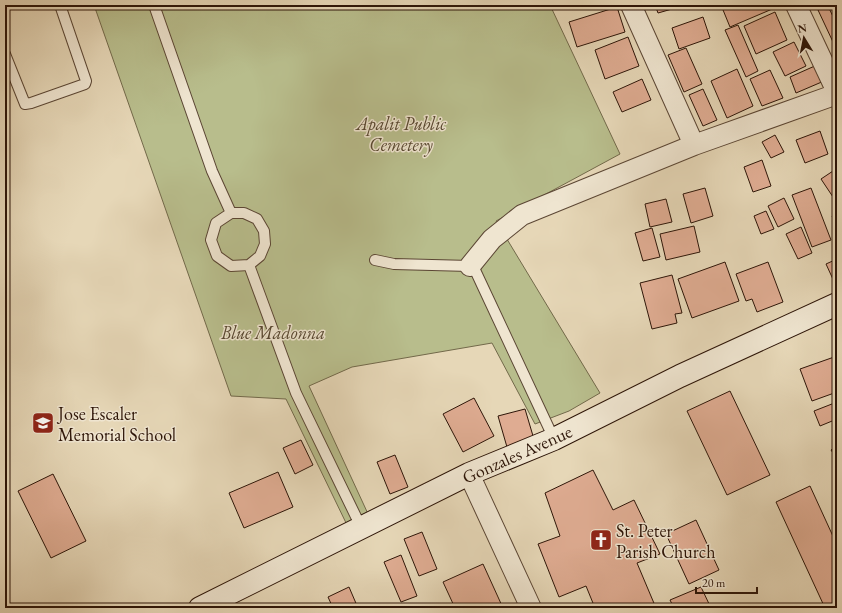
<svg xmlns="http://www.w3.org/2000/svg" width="842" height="613" viewBox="0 0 842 613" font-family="'EB Garamond',serif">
	<rect width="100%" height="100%" fill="#e6d7b7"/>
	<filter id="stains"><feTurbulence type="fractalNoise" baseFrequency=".005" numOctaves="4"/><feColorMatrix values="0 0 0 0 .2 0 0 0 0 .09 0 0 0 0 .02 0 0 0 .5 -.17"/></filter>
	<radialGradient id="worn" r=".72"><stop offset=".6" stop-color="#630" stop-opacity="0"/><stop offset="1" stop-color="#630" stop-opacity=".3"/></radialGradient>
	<path fill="#b8bd8c" stroke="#72694a" d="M 94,5 L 550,5 L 620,154 L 496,221 L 600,393 L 569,411 L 535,424 L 492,343 L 352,367 L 309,386 L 369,516 L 348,527 L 286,399 L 231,396 Z"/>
	<path fill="#dfac92" stroke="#2d1508" d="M 655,5 L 686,5 L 658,13 Z
		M 721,5 L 776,5 L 777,7 L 730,27 Z
		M 828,6 L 837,25 L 837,40 L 833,42 L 818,10 Z
		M 617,7 L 625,32 L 577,47 L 569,22 Z
		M 775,12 L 787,40 L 756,54 L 744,26 Z
		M 703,17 L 710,38 L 679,49 L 672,28 Z
		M 738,25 L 758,71 L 746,77 L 725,30 Z
		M 628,37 L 639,66 L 605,79 L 595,50 Z
		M 794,42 L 806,66 L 785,76 L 773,52 Z
		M 686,48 L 702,84 L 684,92 L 668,55 Z
		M 817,65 L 824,81 L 796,93 L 790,77 Z
		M 737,69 L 753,106 L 727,118 L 711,81 Z
		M 770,70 L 783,98 L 762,106 L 750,79 Z
		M 642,79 L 651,100 L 622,112 L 613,92 Z
		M 703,89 L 717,120 L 703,126 L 689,95 Z
		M 820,131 L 828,154 L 805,163 L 796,140 Z
		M 775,135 L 784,152 L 771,158 L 762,142 Z
		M 762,160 L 771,186 L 753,192 L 744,167 Z
		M 836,169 L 837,171 L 837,203 L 821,179 Z
		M 705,188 L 713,216 L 691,223 L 683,194 Z
		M 811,188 L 831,240 L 812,247 L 792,195 Z
		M 784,198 L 794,219 L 778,227 L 768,206 Z
		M 666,199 L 672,222 L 650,227 L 645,204 Z
		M 766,211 L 774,229 L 761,234 L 754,216 Z
		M 837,214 L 837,226 L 832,216 Z
		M 694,226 L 700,252 L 666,260 L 660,234 Z
		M 801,227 L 812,253 L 798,259 L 786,234 Z
		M 652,228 L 660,257 L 643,261 L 635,233 Z
		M 837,259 L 837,288 L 826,264 Z
		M 725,262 L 739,301 L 692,318 L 678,279 Z
		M 768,262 L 783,302 L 757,312 L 752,299 L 746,301 L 736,274 Z
		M 672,275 L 682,313 L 675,314 L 677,323 L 652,329 L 640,283 Z
		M 837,356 L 837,392 L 812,401 L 800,369 Z
		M 730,391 L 770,475 L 727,495 L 687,411 Z
		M 474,398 L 494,436 L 463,452 L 443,414 Z
		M 837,402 L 837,419 L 820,426 L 814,411 Z
		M 525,409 L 536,446 L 509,454 L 498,416 Z
		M 301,440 L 313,465 L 295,474 L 283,448 Z
		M 837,445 L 837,459 L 831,450 Z
		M 395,455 L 408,487 L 390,494 L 377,462 Z
		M 593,470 L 613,510 L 634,500 L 660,554 L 637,563 L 656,608 L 595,608 L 586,586 L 559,597 L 538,544 L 560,536 L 545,493 Z
		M 278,472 L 293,507 L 244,528 L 229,493 Z
		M 53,474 L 86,541 L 51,558 L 18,491 Z
		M 810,486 L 837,545 L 837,603 L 826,608 L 825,608 L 776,502 Z
		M 696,520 L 719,570 L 689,584 L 666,534 Z
		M 422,532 L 437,569 L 419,576 L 404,539 Z
		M 401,555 L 417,596 L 401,602 L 384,562 Z
		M 483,564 L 503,608 L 455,608 L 443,582 Z
		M 349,587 L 358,608 L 333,608 L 328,597 Z
		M 701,587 L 711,608 L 674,608 L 670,600 Z
		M 5,594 L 12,608 L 5,608 Z"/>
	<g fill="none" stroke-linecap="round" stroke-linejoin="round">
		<g stroke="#5b4634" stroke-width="12">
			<path id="lane" d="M 154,5 L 212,171 L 231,213
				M 5,54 L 25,104 L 31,103 L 85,84 L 86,81 L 60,5
				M 231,213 L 244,213 L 257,219 L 264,231 L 265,244 L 260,256 L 249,265 L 231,266 L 217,256 L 211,240 L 216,223 Z
				M 375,260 L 394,264 L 470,266 L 475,270 L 554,439
				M 249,265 L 296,393 L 361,527"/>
		</g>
		<g stroke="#5b4634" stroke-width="22">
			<path id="street" d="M 631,5 L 694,145
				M 796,5 L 837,92
				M 470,266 L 492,239 L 522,215 L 694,145 L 837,94
				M 469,474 L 531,608"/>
		</g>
		<g stroke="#2d1508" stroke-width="24">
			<path id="secondary" d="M 200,608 L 469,474 L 554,439 L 680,376 L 837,304"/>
		</g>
		<use href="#lane" stroke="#efe5d0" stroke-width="10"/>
		<use href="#street" stroke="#efe5d0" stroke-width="20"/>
		<use href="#secondary" stroke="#efe5d0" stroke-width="22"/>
	</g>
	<defs>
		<g id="school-square" transform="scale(1.15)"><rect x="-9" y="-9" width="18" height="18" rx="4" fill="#8f2418" stroke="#efe5d0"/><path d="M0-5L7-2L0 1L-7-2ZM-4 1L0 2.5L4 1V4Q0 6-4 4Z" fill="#fff"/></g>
		<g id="church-square" transform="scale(1.15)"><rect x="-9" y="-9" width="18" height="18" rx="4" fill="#8f2418" stroke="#efe5d0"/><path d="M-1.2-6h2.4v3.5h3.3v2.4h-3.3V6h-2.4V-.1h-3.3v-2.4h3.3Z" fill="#fff"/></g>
	</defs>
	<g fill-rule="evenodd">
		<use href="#school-square" x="43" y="423"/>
		<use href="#church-square" x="601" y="540"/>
	</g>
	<g text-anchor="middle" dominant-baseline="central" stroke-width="3" stroke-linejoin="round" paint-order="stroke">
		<g font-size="18" font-style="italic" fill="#574730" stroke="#efe5d0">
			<text x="401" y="123">Apalit Public<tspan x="401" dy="21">Cemetery</tspan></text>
			<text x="273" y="332">Blue Madonna</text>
		</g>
		<g font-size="18" fill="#2d1508" stroke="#efe5d0" text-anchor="start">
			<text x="58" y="413">Jose Escaler<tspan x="58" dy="21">Memorial School</tspan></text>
			<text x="616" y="530">St. Peter<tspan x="616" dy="21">Parish Church</tspan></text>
		</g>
		<g font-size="18" fill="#2d1508" stroke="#efe5d0">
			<text transform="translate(517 454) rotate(-24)">Gonzales Avenue</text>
		</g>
	</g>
	<rect width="842" height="613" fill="none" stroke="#e6d7b7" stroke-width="20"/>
	<rect x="6" y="6" width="830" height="601" fill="none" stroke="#2d1508" stroke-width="2"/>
	<rect x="10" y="10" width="822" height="593" fill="none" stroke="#2d1508"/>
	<g transform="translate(804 38) rotate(350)" stroke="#efe5d0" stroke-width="3" paint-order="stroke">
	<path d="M0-3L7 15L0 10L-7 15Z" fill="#2d1508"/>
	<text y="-6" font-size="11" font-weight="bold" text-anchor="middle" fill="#2d1508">N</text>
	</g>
	<path d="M696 587v6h61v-6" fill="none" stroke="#2d1508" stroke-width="2"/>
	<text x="702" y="587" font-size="12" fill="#2d1508" stroke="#efe5d0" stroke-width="3" paint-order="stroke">20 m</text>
	<rect width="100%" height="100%" filter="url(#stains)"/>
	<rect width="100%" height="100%" fill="url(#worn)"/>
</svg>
